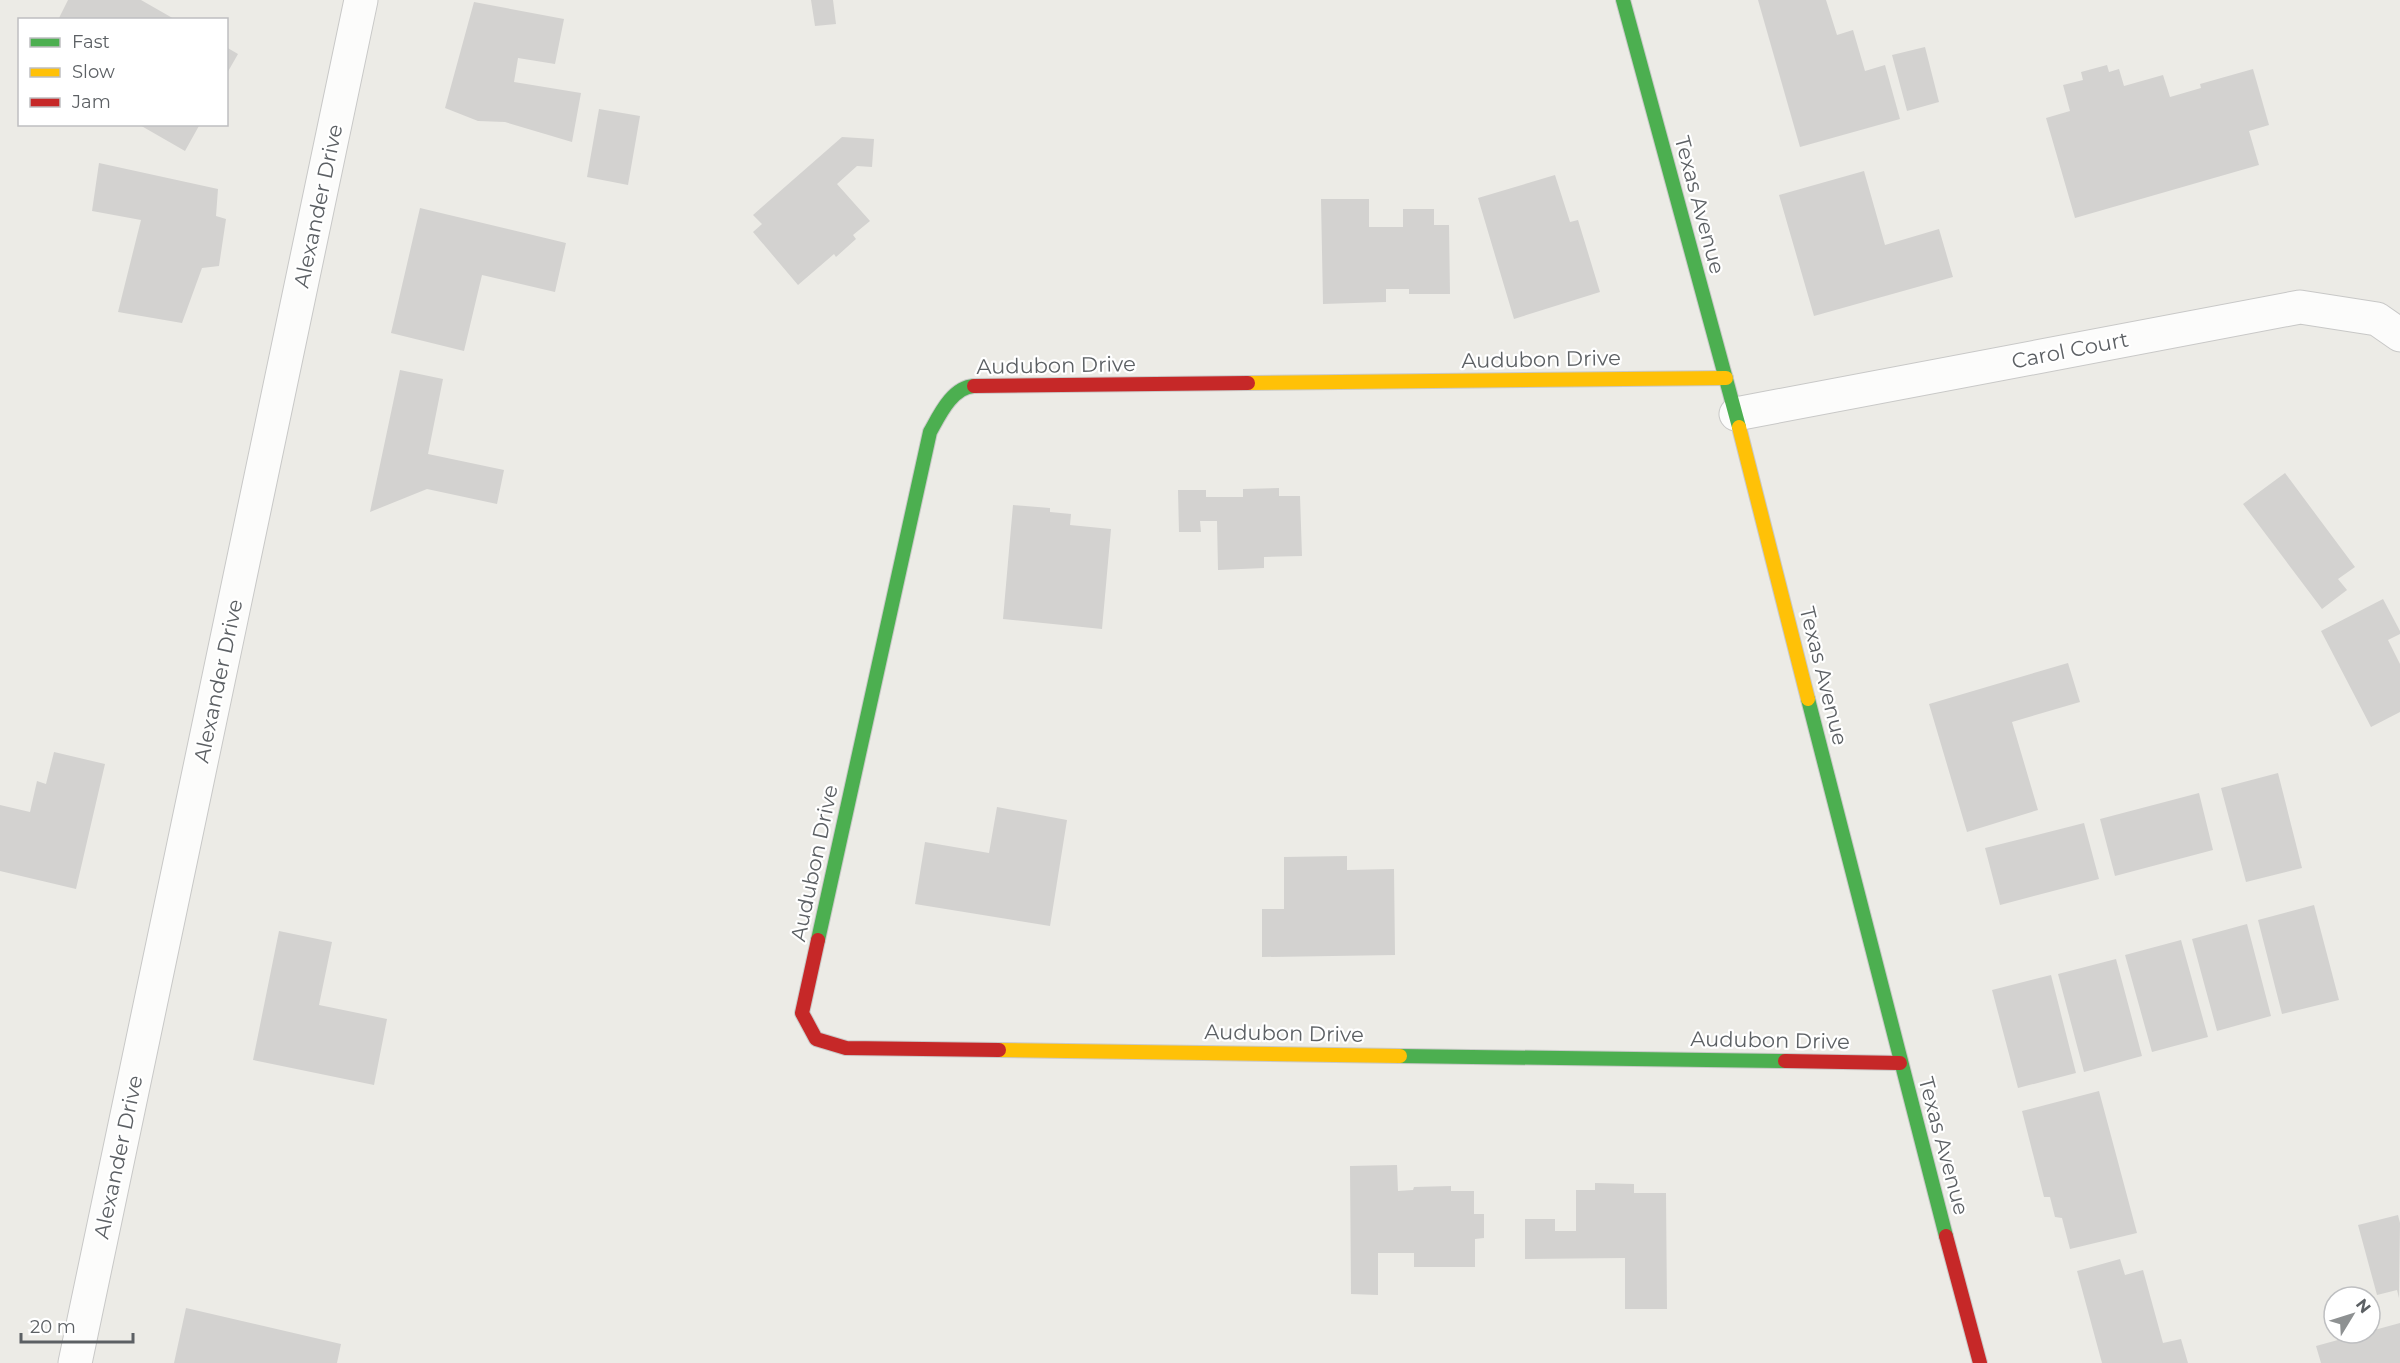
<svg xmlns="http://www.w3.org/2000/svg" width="2400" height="1363" viewBox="0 0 2400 1363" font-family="Montserrat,sans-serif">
	<rect width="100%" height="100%" fill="#ecebe6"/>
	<path fill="#d3d2d0" d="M 68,0 L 141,0 L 176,20 L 58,20 Z
		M 811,0 L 833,0 L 836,24 L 815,26 Z
		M 1758,0 L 1826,0 L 1837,35 L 1853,30 L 1865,71 L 1885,65 L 1900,119 L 1800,147 Z
		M 474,2 L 564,19 L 555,64 L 518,58 L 514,82 L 581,93 L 572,142 L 505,122 L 478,121 L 445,108 Z
		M 226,47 L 238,54 L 226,75 Z
		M 1925,47 L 1939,102 L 1907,111 L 1892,55 Z
		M 2107,65 L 2109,72 L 2119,69 L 2124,86 L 2163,75 L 2170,97 L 2201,88 L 2200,84 L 2253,69 L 2269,125 L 2249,131 L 2259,165 L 2075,218 L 2046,118 L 2070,111 L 2063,85 L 2083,80 L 2081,72 Z
		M 599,109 L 640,116 L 628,185 L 587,177 Z
		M 138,124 L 200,124 L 185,151 Z
		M 842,137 L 874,139 L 872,167 L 857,166 L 837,184 L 870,221 L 853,235 L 856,239 L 836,257 L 834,254 L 798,285 L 753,232 L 762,224 L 753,215 Z
		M 99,163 L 218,189 L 216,216 L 226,219 L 219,266 L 202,268 L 182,323 L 118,312 L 141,220 L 92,211 Z
		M 1864,171 L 1885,245 L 1939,229 L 1953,277 L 1814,316 L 1779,195 Z
		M 1555,175 L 1570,222 L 1578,220 L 1600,292 L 1514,319 L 1478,198 Z
		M 1321,199 L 1369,199 L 1369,227 L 1403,227 L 1403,209 L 1434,209 L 1434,225 L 1449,225 L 1450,294 L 1409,294 L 1409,289 L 1386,289 L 1386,302 L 1323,304 Z
		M 420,208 L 566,243 L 555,292 L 482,275 L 464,351 L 391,333 Z
		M 400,370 L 443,379 L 428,454 L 504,470 L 497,504 L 427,489 L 370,512 Z
		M 2285,473 L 2355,567 L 2338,579 L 2347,590 L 2322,609 L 2243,504 Z
		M 1279,488 L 1279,496 L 1300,496 L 1302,556 L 1264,557 L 1264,568 L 1218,570 L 1217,521 L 1200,521 L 1201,532 L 1179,532 L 1178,490 L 1206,490 L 1206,497 L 1243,497 L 1243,489 Z
		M 1013,505 L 1050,508 L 1050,512 L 1071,514 L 1070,525 L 1111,529 L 1102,629 L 1003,619 Z
		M 2383,599 L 2400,631 L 2400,634 L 2388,640 L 2400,664 L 2400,712 L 2371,727 L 2321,631 Z
		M 2068,663 L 2080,702 L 2012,722 L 2038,810 L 1967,832 L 1929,704 Z
		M 54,752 L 105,764 L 76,889 L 0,871 L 0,805 L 30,812 L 37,781 L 46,784 Z
		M 2278,773 L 2302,868 L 2246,882 L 2221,788 Z
		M 2199,793 L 2213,850 L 2115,876 L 2100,819 Z
		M 997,807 L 1067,820 L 1050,926 L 915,904 L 925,842 L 989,853 Z
		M 2084,823 L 2099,879 L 2000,905 L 1985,848 Z
		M 1347,856 L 1347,870 L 1394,869 L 1395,955 L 1262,957 L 1262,909 L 1284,909 L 1284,857 Z
		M 2314,905 L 2339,1000 L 2282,1014 L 2258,920 Z
		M 2247,924 L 2271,1016 L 2217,1031 L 2192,939 Z
		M 279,931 L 332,942 L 319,1005 L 387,1019 L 374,1085 L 253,1060 Z
		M 2181,940 L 2208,1037 L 2152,1052 L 2125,955 Z
		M 2116,959 L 2142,1056 L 2084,1072 L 2058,974 Z
		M 2051,975 L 2076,1073 L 2018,1088 L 1992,990 Z
		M 2099,1091 L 2137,1233 L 2070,1249 L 2062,1218 L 2055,1217 L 2050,1197 L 2044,1197 L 2022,1111 Z
		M 1397,1165 L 1398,1191 L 1413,1190 L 1414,1187 L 1451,1186 L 1451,1191 L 1474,1191 L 1474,1214 L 1484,1214 L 1484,1238 L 1475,1239 L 1475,1267 L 1414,1267 L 1414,1253 L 1378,1253 L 1378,1295 L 1351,1294 L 1350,1166 Z
		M 1595,1183 L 1634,1184 L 1634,1193 L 1666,1193 L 1667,1309 L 1625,1309 L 1625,1258 L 1525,1259 L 1525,1219 L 1555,1219 L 1555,1231 L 1576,1231 L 1576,1190 L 1595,1190 Z
		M 2398,1215 L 2400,1223 L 2399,1298 L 2397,1290 L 2377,1295 L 2358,1225 Z
		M 2120,1259 L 2125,1275 L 2143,1270 L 2163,1343 L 2181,1339 L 2188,1363 L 2102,1363 L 2077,1271 Z
		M 186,1308 L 341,1344 L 337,1363 L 174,1363 Z
		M 2400,1323 L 2400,1363 L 2321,1363 L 2316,1346 Z"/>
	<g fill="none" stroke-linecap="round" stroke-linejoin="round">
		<g stroke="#c8c8c7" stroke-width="35">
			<path id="street" d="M 1736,414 L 2300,307 L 2377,319 L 2400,335
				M 75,1363 L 361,0"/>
		</g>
		<g stroke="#c9c9c8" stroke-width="16">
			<path id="fast" d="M 1623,0 L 1739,427
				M 1808,699 L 1946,1236
				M 818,940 L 930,432 C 939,416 952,387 974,386
				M 1400,1056 L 1785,1061"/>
		</g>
		<g stroke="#c9c9c8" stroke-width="16">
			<path id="slow" d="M 1248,383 L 1726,378
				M 1739,427 L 1808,699
				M 999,1050 L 1400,1056"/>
		</g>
		<g stroke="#c9c9c8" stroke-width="16">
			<path id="jam" d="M 974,386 L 1248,383
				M 818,940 L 802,1013 L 816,1039 L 846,1048 L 999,1050
				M 1785,1061 L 1900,1063
				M 1946,1236 L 1980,1363"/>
		</g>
		<use href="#street" stroke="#fcfcfb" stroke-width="33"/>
		<use href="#fast" stroke="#4caf50" stroke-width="14"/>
		<use href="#slow" stroke="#ffc107" stroke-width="14"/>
		<use href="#jam" stroke="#c62828" stroke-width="14"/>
	</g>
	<g text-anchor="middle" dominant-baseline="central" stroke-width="4.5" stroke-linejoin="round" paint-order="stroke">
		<g font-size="21" fill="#5c6064" stroke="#fff">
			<text transform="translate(1700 205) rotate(75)">Texas Avenue</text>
			<text transform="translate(318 206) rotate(-78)">Alexander Drive</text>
			<text transform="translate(2070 350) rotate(-11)">Carol Court</text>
			<text transform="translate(1541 359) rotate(-1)">Audubon Drive</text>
			<text transform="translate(1056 365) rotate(-1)">Audubon Drive</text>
			<text transform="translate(1824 676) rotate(76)">Texas Avenue</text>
			<text transform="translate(218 681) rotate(-78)">Alexander Drive</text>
			<text transform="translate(814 863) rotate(-78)">Audubon Drive</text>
			<text transform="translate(1284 1033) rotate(1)">Audubon Drive</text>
			<text transform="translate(1770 1040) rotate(1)">Audubon Drive</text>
			<text transform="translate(1944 1146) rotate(75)">Texas Avenue</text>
			<text transform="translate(118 1157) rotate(-78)">Alexander Drive</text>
		</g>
	</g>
	<rect x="18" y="18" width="210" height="108" fill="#ffffff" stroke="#bebfc1" stroke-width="1.5"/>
	<rect x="30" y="38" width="30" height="9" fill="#4caf50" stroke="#bebfc1" stroke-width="1.5"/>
	<text x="72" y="48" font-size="18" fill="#5c6064">Fast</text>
	<rect x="30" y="68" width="30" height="9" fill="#ffc107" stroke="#bebfc1" stroke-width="1.5"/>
	<text x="72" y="78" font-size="18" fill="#5c6064">Slow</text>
	<rect x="30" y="98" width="30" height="9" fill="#c62828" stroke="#bebfc1" stroke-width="1.5"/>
	<text x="72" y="108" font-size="18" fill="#5c6064">Jam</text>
	<g transform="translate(2352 1315) rotate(52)"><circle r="28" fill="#ffffff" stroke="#bebfc1" stroke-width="1.5"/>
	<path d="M0-4.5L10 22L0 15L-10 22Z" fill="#8e9192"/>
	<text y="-9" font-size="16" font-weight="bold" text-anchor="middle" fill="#5c6064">N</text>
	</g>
	<path d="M21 1333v9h112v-9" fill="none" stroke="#5c6064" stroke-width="3"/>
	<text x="30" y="1333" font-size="18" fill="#5c6064" stroke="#ffffff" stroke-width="4.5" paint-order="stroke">20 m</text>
</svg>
